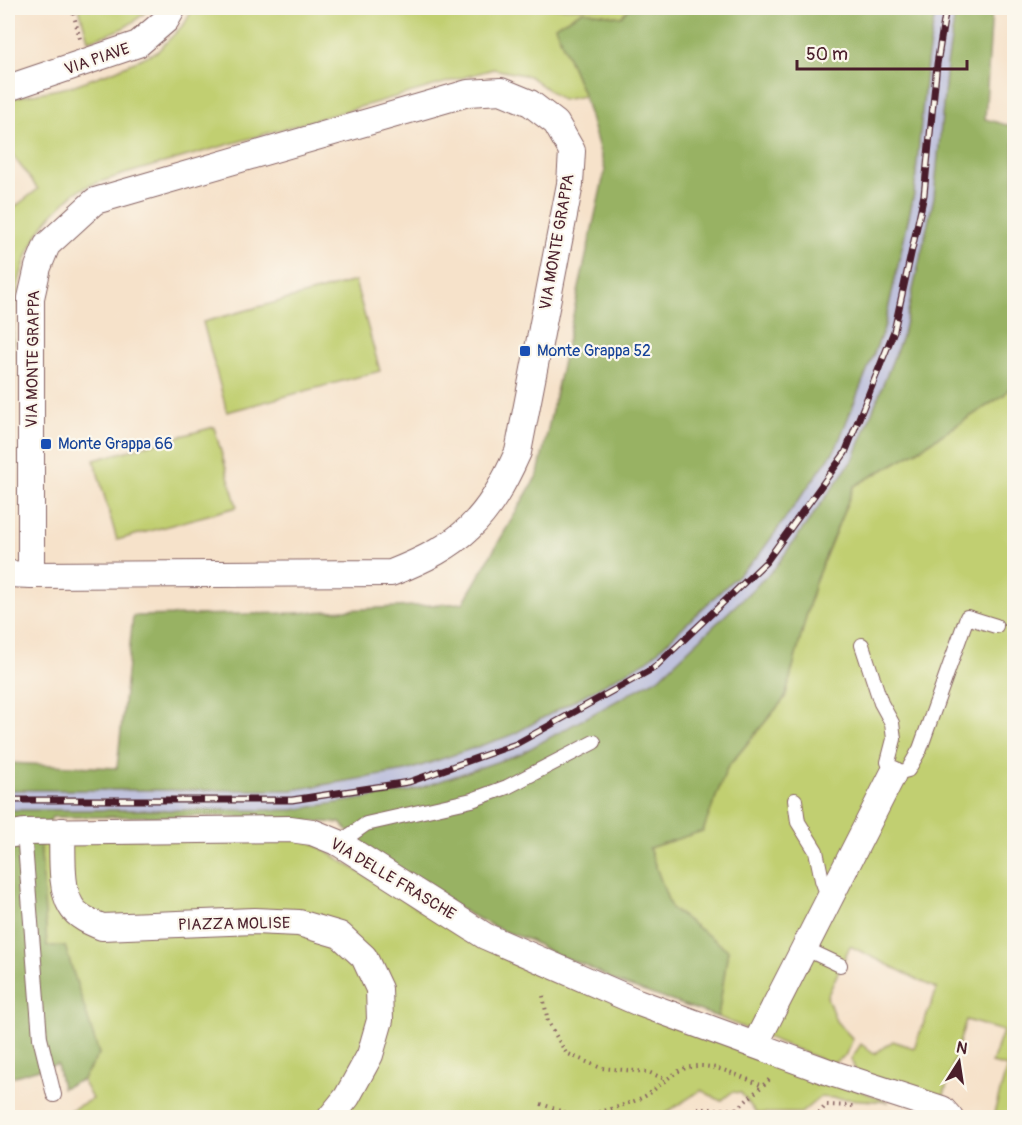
<svg xmlns="http://www.w3.org/2000/svg" width="1022" height="1125" viewBox="0 0 1022 1125" font-family="Pangolin,sans-serif">
	<rect width="100%" height="100%" fill="#fbf7ec"/>
	<filter id="ink" filterUnits="userSpaceOnUse"><feTurbulence type="fractalNoise" baseFrequency=".0167" numOctaves="2"/><feDisplacementMap in="SourceGraphic" scale="12" xChannelSelector="R" yChannelSelector="G"/><feConvolveMatrix kernelMatrix="1 2 1 2 8 2 1 2 1" color-interpolation-filters="sRGB"/></filter>
	<filter id="wash" filterUnits="userSpaceOnUse"><feTurbulence type="fractalNoise" baseFrequency=".008" numOctaves="4" result="noise"/><feDisplacementMap in="SourceGraphic" scale="24" xChannelSelector="R" yChannelSelector="G"/><feGaussianBlur stdDeviation="1.35" result="paint"/><feColorMatrix in="noise" values="0 0 0 0 0 0 0 0 0 0 0 0 0 0 0 0 0 1.4 0 .05"/><feComposite in="paint" operator="in"/></filter>
	<g filter="url(#wash)">
		<rect width="100%" height="100%" fill="#f6e2ca"/>
		<path fill="#c0c2dd" d="M 936,8 L 956,8 L 947,65 L 934,197 L 903,334 L 854,458 L 774,569 L 660,677 L 520,754 L 411,791 L 293,810 L 8,810 L 8,790 L 292,790 L 344,782 L 406,771 L 512,735 L 927,62 Z"/>
		<path fill="#c1cf71" stroke="#86774e" stroke-width="1.5" d="M 79,8 L 150,8 C 129,28 115,33 88,40 Z
			M 193,8 L 630,8 L 621,17 L 583,11 L 555,26 L 584,96 L 562,100 L 529,76 L 493,69 L 121,175 C 108,180 90,183 78,191 C 72,194 66,201 61,206 C 7,255 12,333 13,400 L 8,400 L 8,212 L 38,189 L 8,149 L 8,99 L 69,87 L 116,70 L 158,51 L 185,23 Z
			M 355,281 L 380,371 L 227,412 L 203,322 Z
			M 1014,382 L 1014,1117 L 993,1117 L 1007,1067 L 992,1063 L 1003,1031 L 966,1020 L 943,1098 L 856,1072 L 851,1059 L 861,1044 L 874,1054 L 893,1041 L 914,1048 L 937,989 L 850,946 L 827,997 L 836,1021 L 853,1039 L 845,1056 L 832,1064 L 718,1017 L 728,950 L 670,908 L 649,848 L 703,830 L 727,768 L 785,698 L 815,582 L 854,486 L 915,452 L 1004,395 Z
			M 214,427 L 237,507 L 117,540 L 94,460 Z
			M 286,837 L 313,843 L 462,936 L 889,1102 L 820,1097 L 801,1113 L 756,1113 L 741,1093 L 732,1092 L 721,1101 L 701,1090 L 658,1118 L 57,1117 L 92,1099 L 82,1080 L 99,1054 L 47,946 L 40,839 Z"/>
		<path fill="#98b263" stroke="#716847" stroke-width="1.5" d="M 630,8 L 936,8 L 927,62 L 914,194 L 884,328 L 836,448 L 759,555 L 648,660 L 512,735 L 406,771 L 292,790 L 8,790 L 8,763 L 117,768 L 133,616 L 295,613 L 463,603 L 538,474 L 605,170 L 584,96 L 555,26 L 583,11 L 621,17 Z
			M 956,8 L 992,8 L 985,119 L 1014,127 L 1014,382 L 1004,395 L 915,452 L 854,486 L 815,582 L 785,698 L 727,768 L 703,831 L 649,848 L 671,908 L 728,950 L 718,1017 L 619,983 L 585,965 L 554,954 L 529,940 L 503,931 L 469,914 L 370,857 L 341,823 L 217,816 L 52,817 L 40,839 L 47,946 L 65,946 L 99,1054 L 82,1080 L 62,1088 L 57,1064 L 8,1078 L 8,810 L 293,810 L 411,791 L 520,754 L 660,677 L 774,569 L 854,458 L 903,334 L 934,197 L 947,65 Z"/>
	</g>
	<g filter="url(#ink)">
		<g fill="none" stroke-linecap="round" stroke-linejoin="round">
			<g stroke="#866363" stroke-width="16">
				<path id="service" d="M 862,645 L 881,703 L 892,723 L 894,739 L 888,762 L 893,774 L 908,770 L 920,749 L 967,617 L 996,626
					M 795,800 L 798,822 L 816,851 L 822,880 L 829,899
					M 24,832 L 40,1038 L 54,1095
					M 339,843 L 366,824 L 472,800 L 507,787 L 594,742
					M 804,948 L 840,965"/>
			</g>
			<g stroke="#866363" stroke-width="28">
				<path id="minor" d="M 8,84 L 14,86 L 138,44 L 166,20 L 173,8
					M 8,574 L 31,575 L 391,573 C 462,545 487,521 518,452 L 570,184 L 572,151 L 556,123 L 530,103 L 501,91 L 468,93 L 95,201 L 47,245 L 38,267 L 31,298 L 31,575
					M 62,831 C 63,853 60,888 71,906 C 77,917 92,923 102,927 L 254,921 L 299,923 L 340,935 L 364,957 L 379,989 L 380,1020 L 370,1055 L 347,1097 L 330,1118
					M 8,835 L 24,832 L 290,829 L 312,832 L 339,843 L 485,936 L 637,1002 L 834,1074 L 942,1109 L 950,1118
					M 755,1045 L 893,774"/>
			</g>
			<path stroke="#866363" stroke-width="4" stroke-dasharray="1.5 4.5" stroke-linecap="butt" d="M 72,8 L 80,39
				M 543,996 L 548,1022 L 566,1053 L 601,1068 L 648,1072 L 665,1079
				M 541,1104 C 551,1107 561,1112 571,1114 C 588,1118 636,1103 650,1093 C 667,1080 679,1065 702,1066 C 722,1067 744,1078 763,1086
				M 737,1109 L 772,1077
				M 683,1118 L 695,1109 L 737,1109 L 745,1118
				M 815,1118 L 826,1105 L 853,1106"/>
			<use href="#service" stroke="#fff" stroke-width="14"/>
			<use href="#minor" stroke="#fff" stroke-width="26"/>
			<g stroke="#4a1f2b" stroke-width="7">
				<path id="rail" d="M 8,800 L 292,800 L 409,782 L 516,744 L 654,668 L 766,562 L 845,453 L 894,331 L 924,195 L 937,64 L 946,8"/>
			</g>
			<use href="#rail" stroke="#fbf7ec" stroke-width="4.5" stroke-dasharray="14" stroke-linecap="butt"/>
		</g>
	</g>
	<g fill="#1a4fb4" stroke="#fbf7ec" stroke-width="2">
		<rect x="519" y="345" width="12" height="12" rx="3"/>
		<rect x="40" y="438" width="12" height="12" rx="3"/>
	</g>
	<g text-anchor="middle" dominant-baseline="central" stroke-width="4.5" stroke-linejoin="round" paint-order="stroke">
		<g font-size="16" fill="#4a1f2b" stroke="#fbf7ec">
			<text transform="translate(97 59) rotate(-19)">VIA PIAVE</text>
			<text transform="translate(557 242) rotate(-80)">VIA MONTE GRAPPA</text>
			<text transform="translate(33 359) rotate(-89)">VIA MONTE GRAPPA</text>
			<text transform="translate(393 879) rotate(31)">VIA DELLE FRASCHE</text>
			<text transform="translate(234 924) rotate(-1)">PIAZZA MOLISE</text>
		</g>
		<g font-size="16" fill="#164399" stroke="#fbf7ec" text-anchor="start">
			<text x="537" y="351">Monte Grappa 52</text>
			<text x="58" y="444">Monte Grappa 66</text>
		</g>
	</g>
	<rect width="1022" height="1125" fill="none" stroke="#fbf7ec" stroke-width="30"/>
	<g transform="translate(959 1062) rotate(12)" stroke="#fbf7ec" stroke-width="4.5" paint-order="stroke">
	<path d="M0-4.5L10 22L0 15L-10 22Z" fill="#4a1f2b"/>
	<text y="-9" font-size="16" font-weight="bold" text-anchor="middle" fill="#4a1f2b">N</text>
	</g>
	<path d="M797 60v9h170v-9" fill="none" stroke="#4a1f2b" stroke-width="3"/>
	<text x="806" y="60" font-size="18" fill="#4a1f2b" stroke="#fbf7ec" stroke-width="4.5" paint-order="stroke">50 m</text>
</svg>
